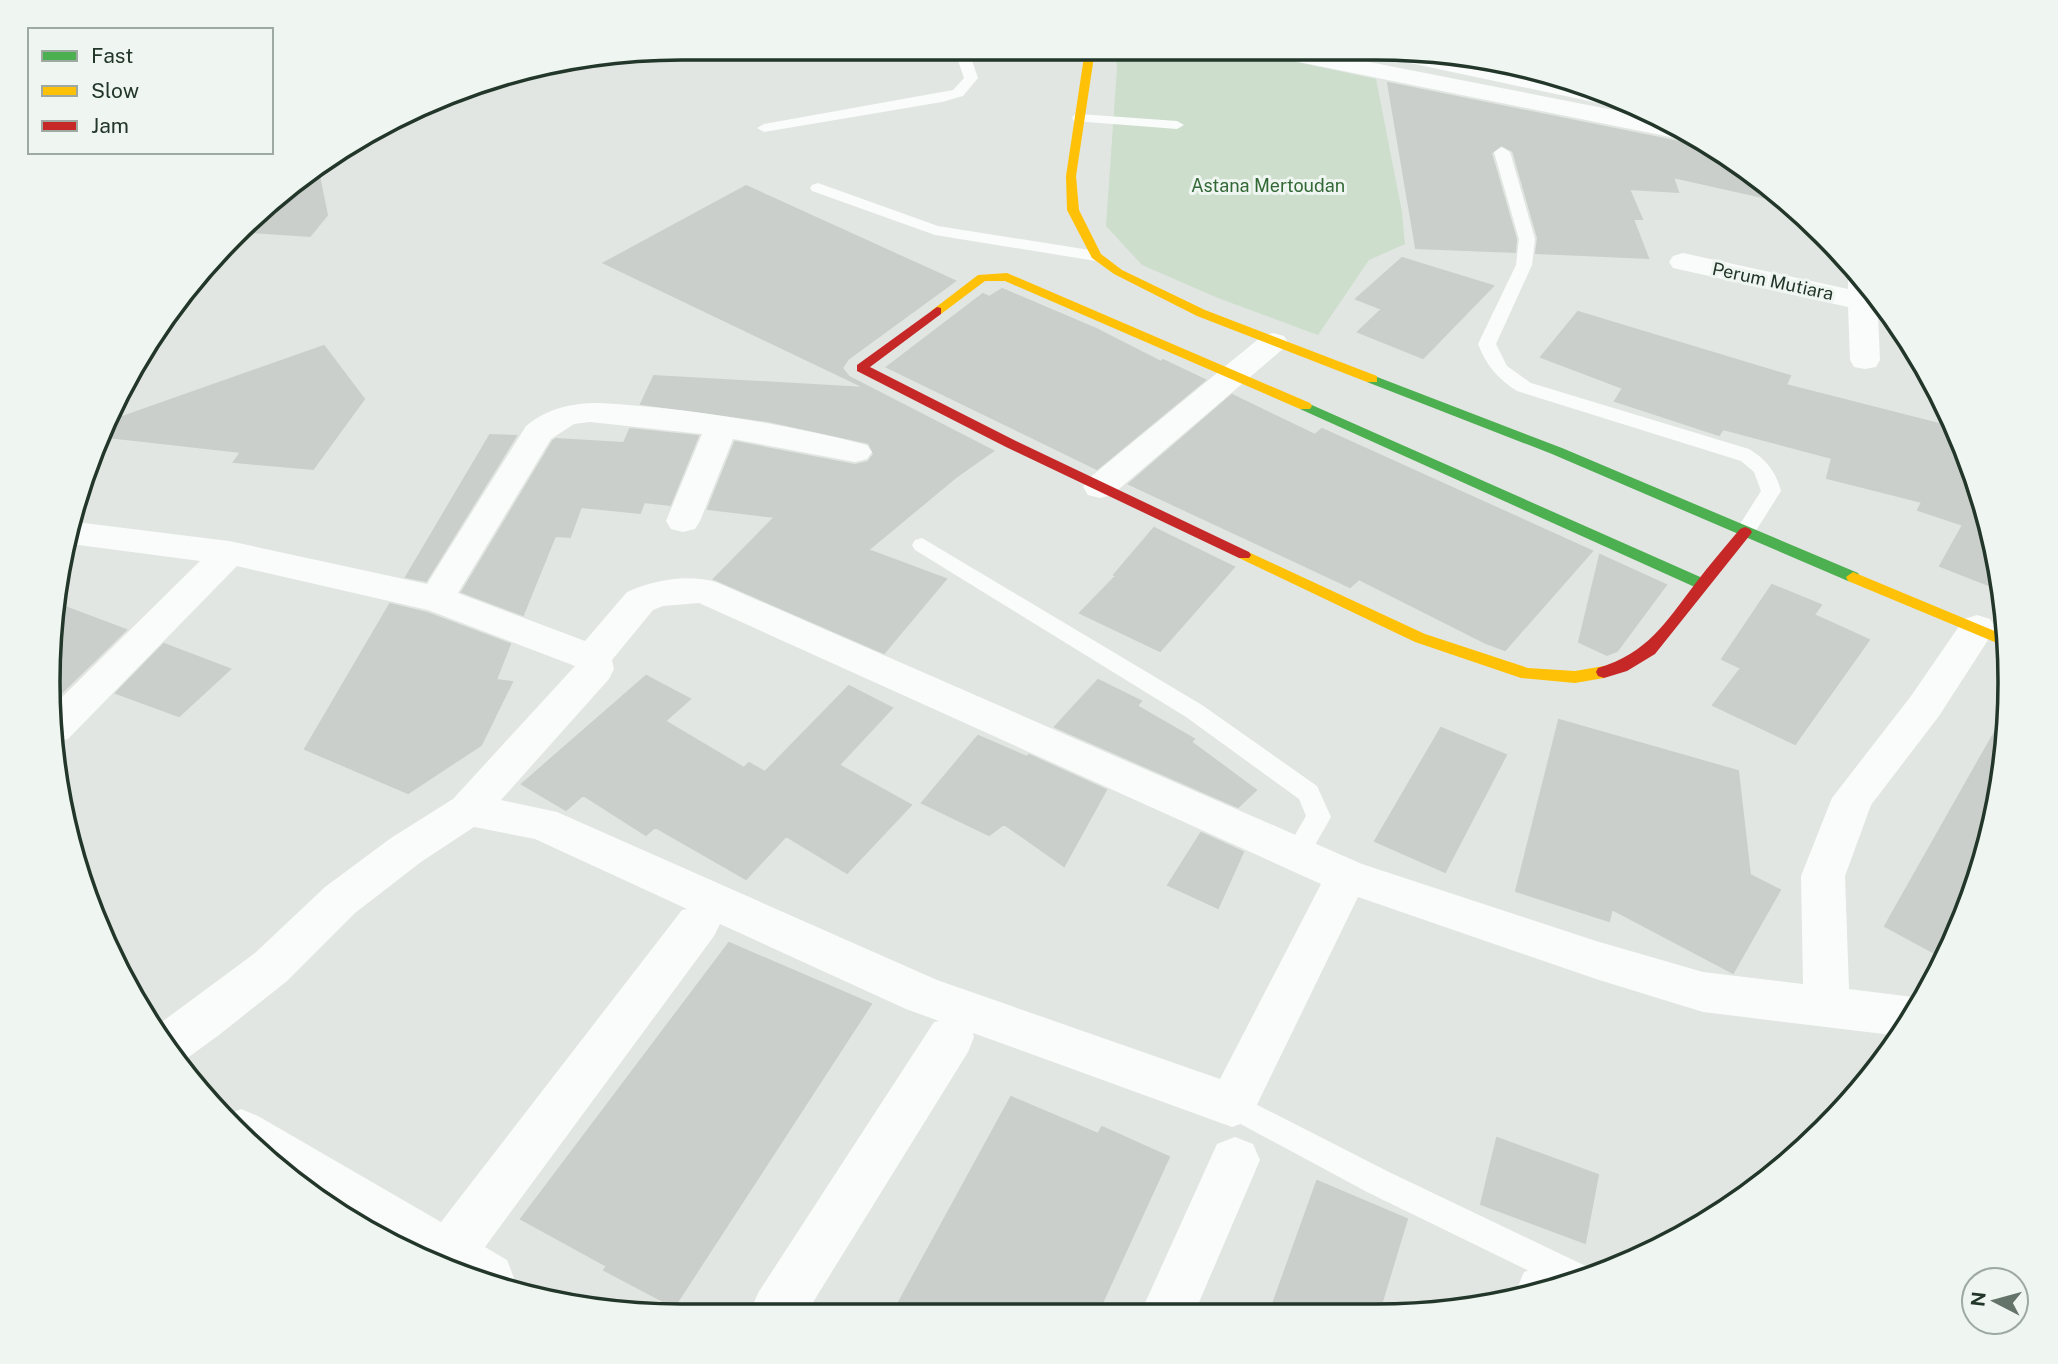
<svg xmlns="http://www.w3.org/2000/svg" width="2058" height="1364" viewBox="0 0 2058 1364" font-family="'Public Sans',sans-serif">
	<rect width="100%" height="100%" fill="#e1e6e2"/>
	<path fill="#cddecc" d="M 1115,50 L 1245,51 L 1376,79 L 1402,212 L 1405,244 L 1369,260 L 1318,335 L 1218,298 L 1142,265 L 1106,226 L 1117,68 Z"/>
	<path fill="#cacfcb" stroke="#cacfcb" stroke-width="2" d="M 1413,52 L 1459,53 L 1564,85 Z
		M 1388,83 L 1684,143 L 1696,139 L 1786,199 L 1784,202 L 1673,177 L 1678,192 L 1629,189 L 1642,219 L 1633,219 L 1648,258 L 1536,253 L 1538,238 L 1513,151 L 1501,145 L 1491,153 L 1516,239 L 1515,252 L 1416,248 Z
		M 317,166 L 327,215 L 310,236 L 252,232 Z
		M 746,186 L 955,281 L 848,359 L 842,368 L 849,377 L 993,451 L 956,477 L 868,550 L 946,579 L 884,653 L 714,579 L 775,517 L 708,509 L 735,442 L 855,465 L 868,462 L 874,454 L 869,443 L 768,421 L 641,404 L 654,376 L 866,388 L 604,263 Z
		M 1402,258 L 1493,286 L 1423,358 L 1358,332 L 1382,309 L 1356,299 Z
		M 1002,289 L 1096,329 L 1161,362 L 1163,360 L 1205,380 L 1097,469 L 887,367 L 983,294 L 989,297 Z
		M 1578,312 L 1790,376 L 1786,385 L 1955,428 L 1989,518 L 2001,590 L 1940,566 L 1963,525 L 1918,510 L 1922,502 L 1827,478 L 1832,458 L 1723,429 L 1719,435 L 1615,401 L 1623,388 L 1541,357 Z
		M 324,346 L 364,399 L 313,469 L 234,462 L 241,452 L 98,436 L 105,423 Z
		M 1232,395 L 1315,435 L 1322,429 L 1592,551 L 1505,650 L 1486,643 L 1359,579 L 1350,587 L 1129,484 Z
		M 630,429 L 698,436 L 670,505 L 644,502 L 640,513 L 581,507 L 570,537 L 555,536 L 523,615 L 462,592 L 553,441 L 556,439 L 624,443 Z
		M 490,435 L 516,436 L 426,581 L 406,577 Z
		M 1154,528 L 1234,567 L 1160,651 L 1080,613 L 1116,576 L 1114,575 Z
		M 1600,555 L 1666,585 L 1617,651 L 1607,655 L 1579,642 Z
		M 1772,585 L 1821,605 L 1814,615 L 1869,640 L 1795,744 L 1713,705 L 1741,668 L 1722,659 Z
		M 57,604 L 126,630 L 53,701 L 49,639 Z
		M 390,604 L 427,613 L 510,644 L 496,680 L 512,682 L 481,745 L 408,793 L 305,749 Z
		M 164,644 L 230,669 L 179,716 L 116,693 Z
		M 646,676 L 690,699 L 665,721 L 744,768 L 749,763 L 765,772 L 849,686 L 892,708 L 839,765 L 911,805 L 847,873 L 786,836 L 746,879 L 655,827 L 646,835 L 583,795 L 566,810 L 522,784 Z
		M 1098,680 L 1141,701 L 1137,706 L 1194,739 L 1191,742 L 1256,790 L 1238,807 L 1055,727 Z
		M 2005,714 L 2005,765 L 1977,886 L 1944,958 L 1885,926 Z
		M 1559,720 L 1738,771 L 1750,875 L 1780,890 L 1733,973 L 1612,909 L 1609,921 L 1516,891 Z
		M 1441,728 L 1506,755 L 1445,872 L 1375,841 Z
		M 978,736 L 1027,757 L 1029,755 L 1106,790 L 1064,866 L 1004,824 L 989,835 L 922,803 Z
		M 1201,833 L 1243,852 L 1218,908 L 1168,885 Z
		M 729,943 L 871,1004 L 674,1307 L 604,1270 L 607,1266 L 521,1219 Z
		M 1011,1097 L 1098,1134 L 1102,1127 L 1169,1157 L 1097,1314 L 893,1313 Z
		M 1497,1138 L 1598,1175 L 1585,1243 L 1481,1204 Z
		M 1317,1181 L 1407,1219 L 1378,1315 L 1269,1315 Z"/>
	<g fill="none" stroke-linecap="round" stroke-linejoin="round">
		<path fill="#fafbfb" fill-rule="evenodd" d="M 954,49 L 968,49 L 978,78 L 963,96 L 942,102 L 764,132 L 757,128 L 764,124 L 953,90 L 964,78 Z
			M 1347,52 L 1364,52 L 1344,65 L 1334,65 L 1334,59 Z
			M 1370,52 L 1398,52 L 1596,94 L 1651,111 L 1645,113 L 1377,56 Z
			M 1079,114 L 1177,121 L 1184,125 L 1177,129 L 1074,121 L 1072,118 L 1074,115 Z
			M 1502,147 L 1510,152 L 1535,239 L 1532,265 L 1496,344 L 1507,366 L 1531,383 L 1749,449 C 1766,459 1776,472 1781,491 L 1752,537 L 1738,537 L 1735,532 L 1761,491 L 1754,472 L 1741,461 L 1517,391 C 1498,379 1486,365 1478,344 L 1516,265 L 1519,239 L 1494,152 Z
			M 818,183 L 938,226 L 1096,251 L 1104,256 L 1096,261 L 935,235 L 812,191 L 810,188 L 812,185 Z
			M 922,538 L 1202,705 L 1317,786 L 1331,817 L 1307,859 L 1298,862 L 1289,859 L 1285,852 L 1306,816 L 1299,799 L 1186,717 L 915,550 L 912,545 L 915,540 Z
			M 1232,1092 L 1389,1172 L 1592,1269 L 1594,1275 L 1562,1287 L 1367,1192 L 1222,1114 L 1218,1105 L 1222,1096 Z"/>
		<path fill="#fafbfb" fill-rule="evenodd" d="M 1268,51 L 1318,52 L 1670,121 L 1694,137 L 1685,140 L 1279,58 L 1271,56 Z
			M 1683,253 L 1848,289 L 1848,277 L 1856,270 L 1877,293 L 1880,360 L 1876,367 L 1865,369 L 1854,367 L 1850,360 L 1848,307 L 1673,268 L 1669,262 L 1673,256 Z
			M 1273,333 L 1284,336 L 1288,342 L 1284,348 L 1112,495 L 1100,498 L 1088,495 L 1083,487 L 1088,479 L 1262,336 Z
			M 599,403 C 689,408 780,423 867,445 L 872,452 L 867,459 L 855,462 L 733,439 L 700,521 L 695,529 L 683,532 L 671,529 L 666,521 L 702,434 L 590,422 L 574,424 L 551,439 L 458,593 L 585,641 L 627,592 C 654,580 687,574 716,582 L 1362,864 L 1596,941 L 1703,972 L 1803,984 L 1801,876 L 1832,798 L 1911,696 L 1964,619 L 1977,615 L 1990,619 L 1996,628 L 1990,637 L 1939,716 L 1871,805 L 1845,876 L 1849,989 L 1913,997 L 1925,1001 L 1900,1036 L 1703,1012 L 1596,979 L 1358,897 L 1249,1121 L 1232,1127 L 973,1033 L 974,1037 L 968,1052 L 807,1312 L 750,1312 L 758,1293 L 934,1022 L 939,1021 L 906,1009 L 720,924 L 714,936 L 485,1247 L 507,1260 L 514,1278 L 511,1285 L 402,1251 L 263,1159 L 227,1115 L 241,1109 L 258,1116 L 441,1222 L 682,910 L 687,909 L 535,839 L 474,827 L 421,862 L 355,913 L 287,981 L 219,1035 L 186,1059 L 182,1060 L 155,1027 L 255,953 L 325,887 L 391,838 L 453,799 L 575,666 L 428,610 L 237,566 L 68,739 L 55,743 L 53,706 L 200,561 L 71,544 L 76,522 L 229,541 L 427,584 L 526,426 C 548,408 572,403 599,403 ZM 699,603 L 1321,884 L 1220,1079 L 937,980 L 557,812 L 501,800 L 609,679 L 614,669 L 612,660 L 653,610 L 663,606 Z
			M 1235,1137 L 1253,1144 L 1260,1160 L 1194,1314 L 1140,1314 L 1217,1144 Z
			M 1543,1265 L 1562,1272 L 1567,1285 L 1540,1295 L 1517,1299 L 1516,1291 L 1524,1272 Z"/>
		<path fill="#4caf50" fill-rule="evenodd" d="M 1372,375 L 1562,448 L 1858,573 L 1860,577 L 1853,582 L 1848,581 L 1552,454 L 1367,382 L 1367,376 Z
			M 1305,402 L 1707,580 L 1709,584 L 1707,588 L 1697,588 L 1300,409 L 1300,403 Z"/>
		<path fill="#ffc107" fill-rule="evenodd" d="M 1085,50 L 1095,50 L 1076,176 L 1079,210 L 1101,254 L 1122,270 L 1205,310 L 1377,376 L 1377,382 L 1367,382 L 1197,316 L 1114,274 L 1092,258 L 1067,210 L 1066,176 Z
			M 1007,273 L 1310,403 L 1312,406 L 1310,409 L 1300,409 L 1005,281 L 985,281 L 941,314 L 933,314 L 931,311 L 978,275 Z
			M 1244,550 L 1425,634 L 1528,668 L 1575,671 L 1604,666 L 1612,672 L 1604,678 L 1575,683 L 1521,678 L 1415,642 L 1239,558 L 1237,555 Z
			M 1853,572 L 2009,637 L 2009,648 L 1848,581 L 1846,577 Z"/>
		<path fill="#c62828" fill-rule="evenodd" d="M 937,307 L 941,308 L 941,314 L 870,367 L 1016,441 L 1249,552 L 1251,555 L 1249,558 L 1239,558 L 1006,447 L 857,371 L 857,365 Z
			M 1745,527 L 1750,529 L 1752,532 L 1750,535 L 1655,654 L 1627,671 L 1604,678 L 1598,676 L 1596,672 L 1598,668 C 1648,653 1665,623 1695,584 C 1709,565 1725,547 1740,529 Z"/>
	</g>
	<g text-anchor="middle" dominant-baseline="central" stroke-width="6" stroke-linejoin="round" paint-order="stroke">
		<g font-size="18" fill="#326835" stroke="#eff5f0">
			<text x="1268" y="185">Astana Mertoudan</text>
		</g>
		<g font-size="18" fill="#22362a" stroke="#eff5f0">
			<text transform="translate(1773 281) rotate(12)">Perum Mutiara</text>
		</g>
	</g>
	<path d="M0 0H2058V1364H0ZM682 60H1376A622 622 0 0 1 1998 682V682A622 622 0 0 1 1376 1304H682A622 622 0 0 1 60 682V682A622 622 0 0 1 682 60Z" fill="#eff5f0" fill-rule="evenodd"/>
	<path fill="none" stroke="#22362a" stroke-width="3.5" d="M682 60H1376A622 622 0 0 1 1998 682V682A622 622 0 0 1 1376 1304H682A622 622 0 0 1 60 682V682A622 622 0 0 1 682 60Z"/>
	<rect x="28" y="28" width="245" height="126" fill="#eff5f0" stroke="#9da9a1" stroke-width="2"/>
	<rect x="42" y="51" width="35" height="10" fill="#4caf50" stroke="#9da9a1" stroke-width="2"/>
	<text x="91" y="63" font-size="21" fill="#22362a">Fast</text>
	<rect x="42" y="86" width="35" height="10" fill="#ffc107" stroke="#9da9a1" stroke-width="2"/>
	<text x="91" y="98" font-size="21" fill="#22362a">Slow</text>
	<rect x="42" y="121" width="35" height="10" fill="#c62828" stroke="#9da9a1" stroke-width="2"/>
	<text x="91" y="133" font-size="21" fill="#22362a">Jam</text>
	<g transform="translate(1995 1301) rotate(276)"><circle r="33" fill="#eff5f0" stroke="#9da9a1" stroke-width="2"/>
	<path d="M0-5L12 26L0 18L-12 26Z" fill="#65746a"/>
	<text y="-10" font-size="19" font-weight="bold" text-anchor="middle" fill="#22362a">N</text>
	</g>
</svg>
